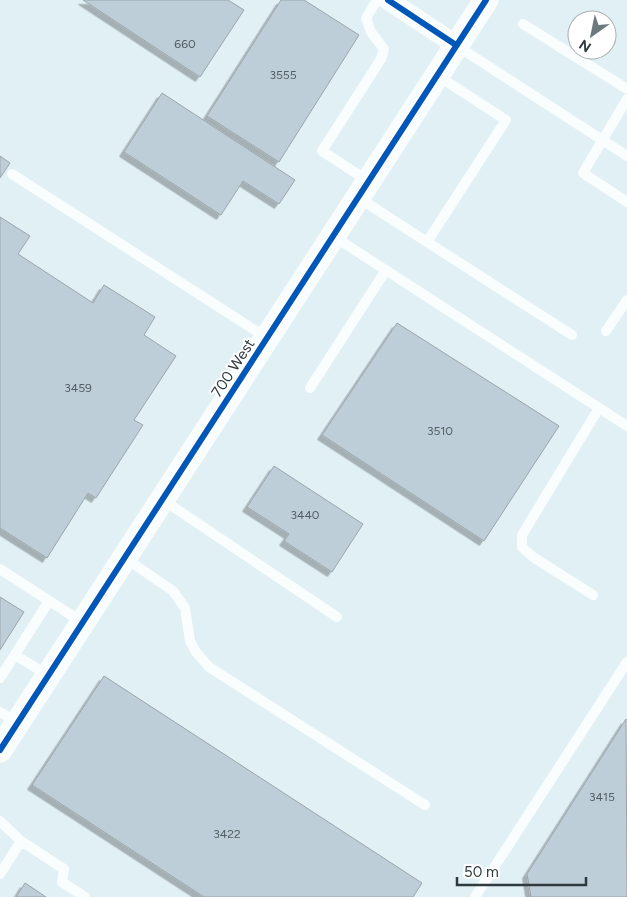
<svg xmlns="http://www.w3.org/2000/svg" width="627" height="897" viewBox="0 0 627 897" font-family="Figtree,sans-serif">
	<defs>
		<filter id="shadow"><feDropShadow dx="-4.5" dy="4.5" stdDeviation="0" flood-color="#0004"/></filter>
	</defs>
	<rect width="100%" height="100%" fill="#e0f0f5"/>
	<path fill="#beced8" stroke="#9ba5aa" filter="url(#shadow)" d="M 83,0 L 228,0 L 244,10 L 200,77 Z
		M 281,0 L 304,0 L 359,35 L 279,162 L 207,116 Z
		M 162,93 L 295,180 L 279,204 L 243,181 L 221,215 L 124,152 Z
		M 0,156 L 10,163 L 0,178 Z
		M 0,217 L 30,236 L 18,254 L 93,303 L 104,285 L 155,317 L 144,335 L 176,356 L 134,420 L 143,425 L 96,498 L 88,493 L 47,558 L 0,528 Z
		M 397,323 L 559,426 L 484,541 L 322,435 Z
		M 274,466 L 363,524 L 332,572 L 284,541 L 289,534 L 247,507 Z
		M 0,597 L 24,612 L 0,650 Z
		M 104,676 L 422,883 L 413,897 L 204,897 L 32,785 Z
		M 626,719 L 627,897 L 531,897 L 527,874 Z
		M 25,883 L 46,897 L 16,897 Z"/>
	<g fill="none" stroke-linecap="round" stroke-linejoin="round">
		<path stroke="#fafdfe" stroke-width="10" d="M 523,24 L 627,89
			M 457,46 L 627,156
			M 627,99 L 583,173 L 627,202
			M 12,174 L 267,338
			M 368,181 L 322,151 L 381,59 L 384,49 L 371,32 L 366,18 L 377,0
			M 359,198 L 427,242 L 506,120 L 438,76
			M 333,236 L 627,426
			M 427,242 L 572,335
			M 606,331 L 627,300
			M 310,388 L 386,270
			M 163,500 L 337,617
			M 125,558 L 173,591 L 185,608 L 190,641 L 196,652 L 209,667 L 425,805
			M 0,569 L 82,622
			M 593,595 L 533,557 L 522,547 L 522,535 L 599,408
			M 15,655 L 48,675
			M 0,678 L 49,601
			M 0,712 L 18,723
			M 0,821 L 21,841 L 64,869 L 62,882 L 85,897
			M 0,874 L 21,841
			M 475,897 L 627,662"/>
		<path stroke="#fafdfe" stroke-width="20" d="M 388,0 L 456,45"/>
		<path stroke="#fafdfe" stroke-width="25" d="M 0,750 L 486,0"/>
		<g stroke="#fff" stroke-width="9">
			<path id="cycleway" d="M 388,0 L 456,45
				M 0,750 L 486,0"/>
		</g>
		<use href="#cycleway" stroke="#0057b8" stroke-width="6"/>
	</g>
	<g text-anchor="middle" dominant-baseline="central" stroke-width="4" stroke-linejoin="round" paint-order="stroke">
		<g font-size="12" fill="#525f64">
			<text x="185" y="44">660</text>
			<text x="283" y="75">3555</text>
			<text x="78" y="388">3459</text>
			<text x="440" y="431">3510</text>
			<text x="305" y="515">3440</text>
			<text x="602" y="797">3415</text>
			<text x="227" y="834">3422</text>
		</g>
		<g font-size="15" fill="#2e3a3e" stroke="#fff">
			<text transform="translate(233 368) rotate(-57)">700 West</text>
		</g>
	</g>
	<g transform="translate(592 35) rotate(213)"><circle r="24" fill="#ffffff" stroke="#abb0b2"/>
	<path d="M0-4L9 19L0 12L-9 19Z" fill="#6c7a7e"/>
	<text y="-8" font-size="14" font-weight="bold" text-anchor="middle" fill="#2e3a3e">N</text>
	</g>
	<path d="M457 877v8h129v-8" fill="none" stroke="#2e3a3e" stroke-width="2.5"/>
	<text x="464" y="877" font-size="15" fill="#2e3a3e" stroke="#ffffff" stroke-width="4" paint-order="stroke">50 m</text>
</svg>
